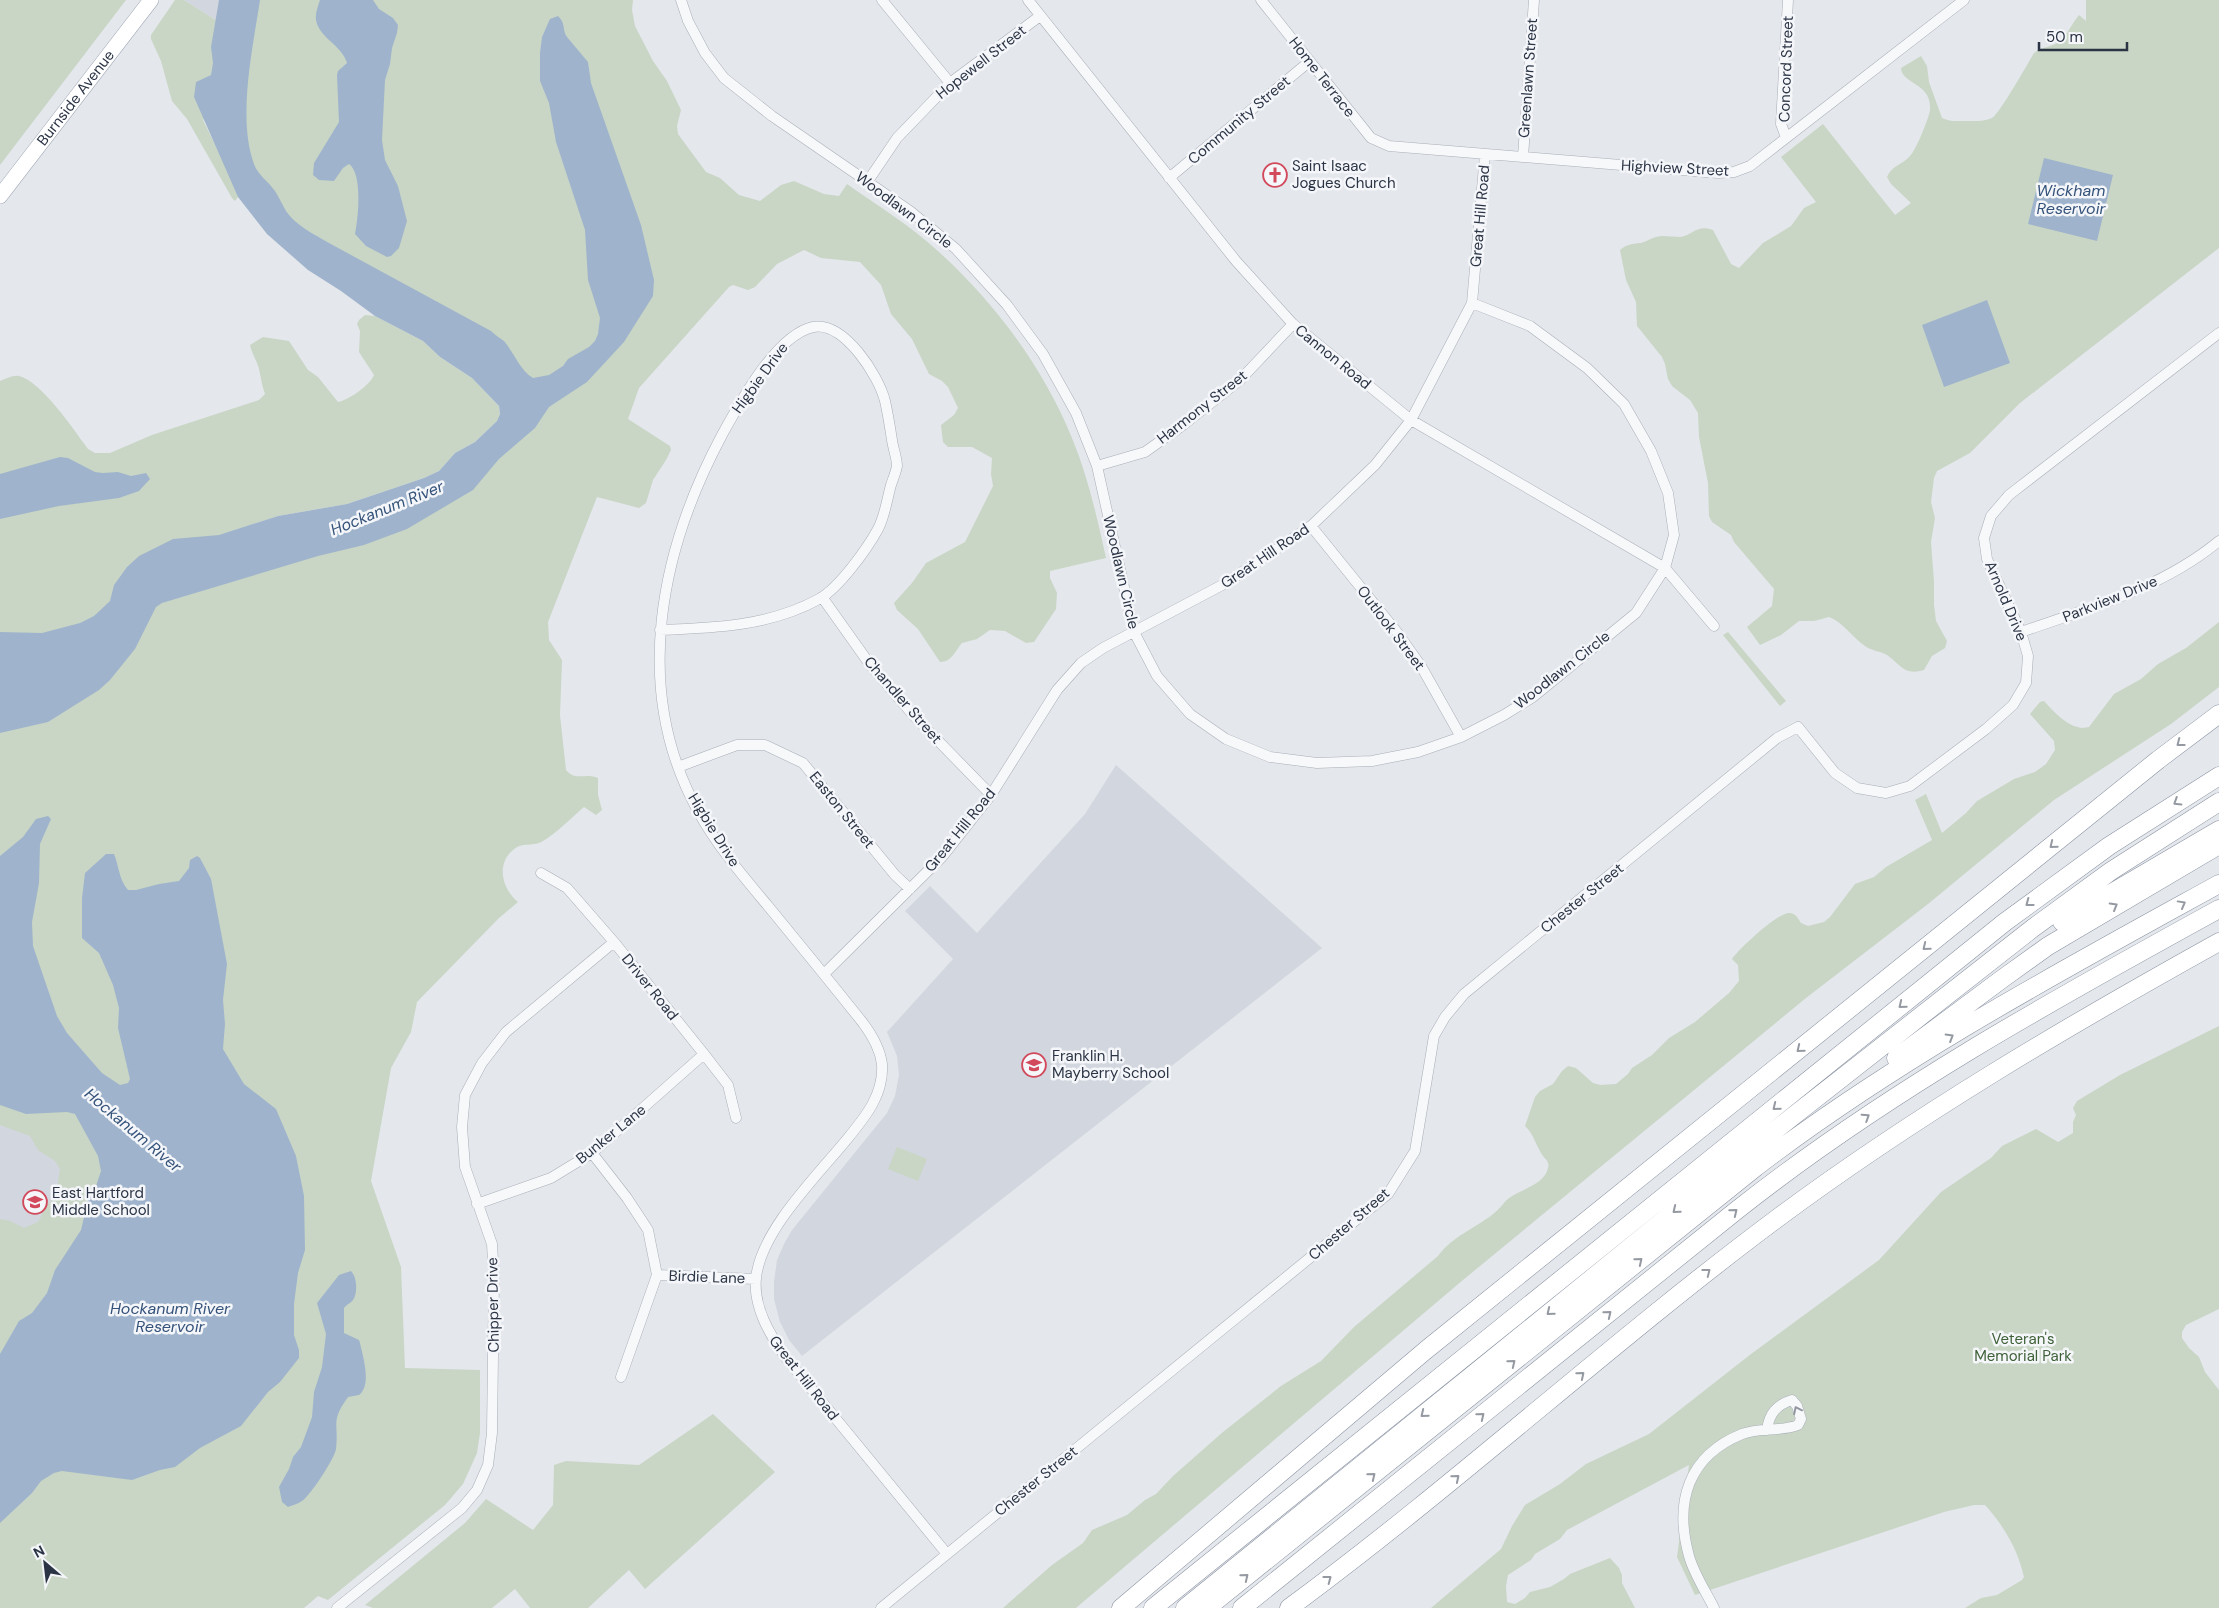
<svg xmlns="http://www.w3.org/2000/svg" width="2219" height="1608" viewBox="0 0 2219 1608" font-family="'DM Sans',sans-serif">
	<rect width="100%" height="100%" fill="#e4e7ec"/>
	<path fill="#d2d6de" d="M 184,0 L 241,0 L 236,33 Z
		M 1116,765 L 1322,948 L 802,1356 L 789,1340 L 780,1322 L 774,1299 L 774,1282 L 777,1260 L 784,1244 L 792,1230 L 887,1113 L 895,1096 L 899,1075 L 897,1056 L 887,1032 L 953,959 L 905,911 L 930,886 L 977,933 L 1085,814 Z
		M 0,1113 L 78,1169 L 0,1292 Z"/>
	<path fill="#c9d6c5" d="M 0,0 L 126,0 L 0,165 Z
		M 175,0 L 184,0 L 236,33 L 241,0 L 633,0 L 632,10 L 635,26 L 653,61 L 667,81 L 681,110 L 677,126 L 678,134 L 706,172 L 720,178 L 739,195 L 760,201 L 781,185 L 794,181 L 824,194 L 839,196 L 847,184 C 878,206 911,226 939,252 C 995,303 1043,367 1072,438 C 1088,477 1097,517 1106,558 L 1050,571 L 1050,578 L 1057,593 L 1056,609 L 1034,642 L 1026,643 L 1005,631 L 990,630 L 977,639 L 962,643 C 955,651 952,662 940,662 L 918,629 L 897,610 L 894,603 L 912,583 L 926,563 L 965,542 L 993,486 L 991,474 L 992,458 L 972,447 L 948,447 L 943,442 L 941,425 L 954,415 L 958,408 L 948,387 L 942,381 L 929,374 L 912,339 L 891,314 L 881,285 L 860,262 L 821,258 L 804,250 L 777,264 L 755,287 L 748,290 L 733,285 L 729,287 L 639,388 L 628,419 L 670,446 L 671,450 L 666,460 L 653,480 L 646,503 L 639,508 L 597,497 L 548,622 L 549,640 L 562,660 L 560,715 L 566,770 C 576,782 585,772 598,778 L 598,795 L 602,810 L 596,815 L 584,807 C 571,818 558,832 543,841 C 536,846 525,843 517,847 C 495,861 501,888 518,902 L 499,918 L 417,1002 L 411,1032 L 391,1068 L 371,1181 L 401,1267 L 405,1368 L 480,1370 L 480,1433 L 477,1453 L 463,1484 L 445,1505 L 328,1600 L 318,1596 L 304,1608 L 0,1608 L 0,1219 L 10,1221 L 24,1228 L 38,1222 L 47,1205 L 56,1196 L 60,1169 L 55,1161 L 38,1150 L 30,1136 L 0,1125 L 0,381 C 6,379 12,375 19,376 C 42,382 74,430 88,449 L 95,453 L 110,453 L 152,435 L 259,400 L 265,394 C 262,386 261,378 259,369 C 257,361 252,354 250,345 L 263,337 L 289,341 L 308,370 L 318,377 L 338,402 C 349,400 370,385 374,375 L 359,352 L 360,331 L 357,324 L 359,320 L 365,315 L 375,316 L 423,341 L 440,357 L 472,378 L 499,406 L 500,414 L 497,421 L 475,442 L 455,453 L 439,471 L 424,478 L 347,504 L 278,516 L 221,535 L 399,506 L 519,411 L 314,253 L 202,118 L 230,175 L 238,197 L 235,201 L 232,198 L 187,119 L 172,101 L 161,61 L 151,39 L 151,35 Z
		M 2086,0 L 2219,0 L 2219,248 L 2020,403 L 1970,453 L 1937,471 L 1934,478 L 1931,502 L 1935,518 L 1931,542 L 1934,582 L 1934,605 L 1936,621 L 1947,641 L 1945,648 L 1932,656 L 1924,670 C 1904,676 1901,665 1887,655 C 1880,651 1872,651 1865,646 C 1852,637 1844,623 1829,617 L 1814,621 L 1799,621 L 1781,635 L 1760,645 L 1747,627 L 1772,606 L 1774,589 L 1734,542 L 1731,535 L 1712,522 L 1709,516 L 1708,483 L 1699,437 L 1698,413 L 1690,400 L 1672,386 L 1668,379 L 1665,364 L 1662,357 L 1637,326 L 1636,302 L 1626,280 L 1620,250 C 1627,244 1632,244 1641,243 C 1646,242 1651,238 1656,237 C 1663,235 1672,237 1680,237 C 1694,235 1696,224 1713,230 L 1731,264 L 1739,268 L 1763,243 L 1791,226 L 1804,208 L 1816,202 L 1781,157 L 1823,124 L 1895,215 L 1911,203 L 1891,184 L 1887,177 C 1892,165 1902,165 1910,156 C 1916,150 1929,118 1930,110 C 1932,82 1902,85 1901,68 L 1921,56 L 1927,66 L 1929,82 L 1942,118 C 1950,122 1956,121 1965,121 C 1973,121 1984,122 1992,118 C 1999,115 2028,63 2034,53 C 2042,46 2052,48 2060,41 C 2068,34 2072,23 2079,15 L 2086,21 Z
		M 2219,622 L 2219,687 L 2171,724 L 2054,800 L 1928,904 L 1806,998 L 1463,1280 L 1076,1608 L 1003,1608 L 1052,1565 L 1083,1543 L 1092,1530 L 1127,1515 L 1145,1500 L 1156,1494 L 1173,1476 L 1223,1432 L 1281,1386 L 1321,1361 L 1354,1327 L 1438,1256 C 1454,1235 1473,1230 1493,1214 C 1499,1210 1503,1203 1509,1198 C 1520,1190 1545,1184 1548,1168 C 1550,1160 1544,1159 1541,1153 C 1535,1143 1534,1135 1525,1126 L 1535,1097 L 1540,1091 L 1553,1084 L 1562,1071 L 1568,1066 L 1576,1068 L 1593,1083 L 1600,1085 L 1616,1084 L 1628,1074 L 1632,1068 L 1652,1055 L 1669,1038 L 1695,1022 L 1729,993 L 1739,981 L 1738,965 L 1732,959 C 1738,950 1779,911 1790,913 C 1796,914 1798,918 1801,923 L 1808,926 L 1824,922 L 1830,917 L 1855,884 L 1874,877 L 1886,867 L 1932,840 L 1915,800 L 1926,794 L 1942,833 L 1966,813 L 1977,801 L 2014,779 L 2035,772 L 2046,764 L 2055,750 L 2054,741 L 2030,714 L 2040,702 L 2044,701 C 2055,713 2072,732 2089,727 L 2114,694 L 2141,679 L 2158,664 L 2186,648 Z
		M 1728,632 L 1786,701 L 1780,706 L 1723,635 Z
		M 2219,1026 L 2219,1309 L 2186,1325 L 2182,1332 L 2182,1338 L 2189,1348 L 2199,1357 L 2205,1372 L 2219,1390 L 2219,1608 L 1965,1608 L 1981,1598 L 1997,1595 L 2022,1580 L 2024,1577 C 2018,1550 2004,1526 1985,1505 L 1974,1505 L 1944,1512 L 1695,1595 L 1677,1557 L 1689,1465 L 1567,1530 L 1560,1539 L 1535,1554 L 1531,1560 L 1508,1575 L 1506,1586 L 1507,1602 L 1515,1604 L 1525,1598 L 1530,1592 L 1550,1587 L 1564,1579 L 1570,1574 L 1610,1558 L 1619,1568 L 1622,1575 L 1622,1583 L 1635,1608 L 1431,1608 L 1501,1549 L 1512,1526 L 1525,1505 L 1560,1484 L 1586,1464 L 1649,1434 L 1751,1354 L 1879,1260 L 1941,1192 L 1991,1158 L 2002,1146 L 2036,1129 L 2058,1142 L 2073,1133 L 2073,1122 L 2076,1115 L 2073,1108 L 2077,1101 L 2120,1075 Z
		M 897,1147 L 927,1159 L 918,1181 L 888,1169 Z
		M 713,1414 L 775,1472 L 645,1589 L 629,1570 L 588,1608 L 530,1608 L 515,1589 L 492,1608 L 373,1608 L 365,1605 L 465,1523 L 486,1499 L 533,1530 L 553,1505 L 554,1465 L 566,1461 L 639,1465 Z"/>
	<path fill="#9fb4cc" d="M 219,0 L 260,0 C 253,47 237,118 254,164 C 258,175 268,181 275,191 C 279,197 282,204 286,211 C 296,226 314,234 329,243 L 491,331 C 495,335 500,338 504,341 C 515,354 519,369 533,378 L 549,375 L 563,366 L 568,359 L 589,347 L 595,341 L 598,334 L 600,318 L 588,280 L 585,230 L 556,142 L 549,103 L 540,81 L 540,53 L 542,37 L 550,19 L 558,16 C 566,23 562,30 567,37 L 588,62 L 591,83 L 641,225 L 654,280 L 653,296 L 624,342 L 587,382 L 549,407 L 535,428 L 499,459 L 473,490 L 407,529 L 364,545 L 318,556 L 162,603 L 156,607 L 135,649 L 110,680 L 99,690 L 48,722 L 0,733 L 0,632 L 42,633 L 80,623 L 94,616 L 110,601 L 114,585 L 127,567 L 139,556 L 173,539 L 219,535 L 278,516 L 347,504 L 424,478 L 439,471 L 455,453 L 475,442 L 497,421 L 500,414 L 499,406 L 472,378 L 440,357 L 423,341 L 375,316 L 341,291 L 308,270 L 267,234 L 238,197 L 194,97 L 196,82 L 211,75 L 213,63 L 211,47 Z
		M 320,0 L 373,0 L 379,9 L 393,18 L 398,25 L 397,33 L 392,48 L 390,64 L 385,80 L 382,140 L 385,160 L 398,186 L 407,221 L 399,248 L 391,256 L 387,257 L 366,246 L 355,234 C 358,219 363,174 349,164 L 343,168 L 334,181 L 319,180 L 313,175 L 314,163 L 339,122 L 337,75 L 338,71 L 347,63 C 342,45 319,38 316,20 C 315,14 318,6 320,0 Z
		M 2044,158 L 2113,175 L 2097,241 L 2028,224 Z
		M 1987,300 L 2010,363 L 1944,387 L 1922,325 Z
		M 60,457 L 68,458 L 95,472 L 103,473 L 118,472 L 131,476 L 146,473 L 150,479 L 139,491 L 119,498 L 59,506 L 0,519 L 0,474 Z
		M 48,816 L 51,819 L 40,844 L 39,883 L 32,922 L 33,946 L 57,1016 L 67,1033 L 102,1073 L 120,1085 L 128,1083 L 130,1079 L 118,1028 L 119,1008 L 113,985 L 99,953 L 82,938 L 82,898 L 85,873 L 106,854 L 114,854 C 119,866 119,880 128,890 L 136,890 L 159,884 L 179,881 L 189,868 L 190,860 L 197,856 L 200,858 L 211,879 L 227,964 L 223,1000 L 225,1024 L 223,1049 L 244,1084 L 276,1109 L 296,1156 L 304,1196 L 305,1250 L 298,1273 L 294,1304 L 294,1335 L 299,1350 L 299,1358 L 280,1382 L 268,1392 L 241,1426 L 200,1448 L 175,1467 L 160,1470 L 132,1480 L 62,1471 L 54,1473 L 41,1481 L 32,1493 L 0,1523 L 0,1354 L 19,1321 L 32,1313 L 47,1293 L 55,1270 L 81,1230 L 88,1200 L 96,1186 L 101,1171 L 98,1156 L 75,1114 L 67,1112 L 26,1114 L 0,1105 L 0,856 L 23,837 L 36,819 Z
		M 351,1271 C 357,1277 358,1293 353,1300 C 351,1303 347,1304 344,1308 L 344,1333 L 359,1340 L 360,1343 C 363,1357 372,1385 359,1395 L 348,1397 C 330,1422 339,1423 336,1449 C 335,1458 310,1496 302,1501 C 298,1504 292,1505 288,1507 L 282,1502 L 279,1487 L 289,1469 L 293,1457 L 301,1447 L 312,1417 L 314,1392 L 322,1367 L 326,1334 L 317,1303 L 339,1275 Z"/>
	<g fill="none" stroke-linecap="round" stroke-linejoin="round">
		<g stroke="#a9aeb7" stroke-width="11">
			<path id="minor" d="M 681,0 L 688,21 L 705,53 L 724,78 L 772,116 L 910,211 L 956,249 L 1007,305 L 1043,354 L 1076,413 L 1097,466 L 1134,632 L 1157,676 L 1190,714 L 1226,739 L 1270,757 L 1317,763 L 1372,761 L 1418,752 L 1461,737 L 1504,715 L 1533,697 L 1636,613 L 1665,568 L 1674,535 L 1668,493 L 1651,451 L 1624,404 L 1587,368 L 1530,326 L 1472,303
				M 882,0 L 950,83
				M 1028,0 L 1236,261 L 1293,324 L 1411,420 L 1665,568 L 1714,626
				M 1261,0 L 1371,138 L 1389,146 L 1718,173 L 1734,172 L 1750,166 L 1964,0
				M 1786,137 L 1781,124 L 1788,0
				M 1523,157 L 1534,0
				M 1169,178 L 1310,61
				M 868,181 L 897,138 L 950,83 L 1040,16
				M 1097,466 L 1145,452 L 1183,425 L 1240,380 L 1293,324
				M 1311,526 L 1396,631 L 1421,666 L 1461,737
				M 822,597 L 871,666 L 914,716 L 991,795
				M 660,630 C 715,628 770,626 819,599 C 839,588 867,549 878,529 C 885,516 887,499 891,485 C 893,479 896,472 897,466 C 897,458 893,448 892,440 C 890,427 888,414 885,401 C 879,376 844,321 813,327 C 776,335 739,404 722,435 C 660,551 631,690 698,811 C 717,846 743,876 768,906 C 800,945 832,984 863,1023 C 872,1035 880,1049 882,1064 C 884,1094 866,1116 848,1138 C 818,1175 761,1230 756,1278 C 753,1307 770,1335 786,1358 L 947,1554
				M 2021,632 C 2090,608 2162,588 2219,541
				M 678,767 L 737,745 L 765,745 L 803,763 L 895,875 L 910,889
				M 541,873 L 567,888 L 614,942 L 704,1054 L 728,1085 L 736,1118
				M 824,974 L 942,857 L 991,795 L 1057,690 L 1081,663 L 1103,648 L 1226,583 L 1311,526 L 1375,465 L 1411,420 L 1472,303 L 1485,155
				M 592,1153 L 627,1198 L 648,1230 L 657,1275 L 621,1377
				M 477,1204 L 551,1178 L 592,1153 L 704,1054
				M 657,1275 L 756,1279
				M 337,1608 L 462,1508 L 477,1490 L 488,1465 L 492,1433 L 494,1278 L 492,1244 L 465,1167 L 462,1127 L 465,1095 L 482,1063 L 506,1032 L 614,942
				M 881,1608 L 1388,1194 L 1415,1151 L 1434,1036 L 1445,1017 L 1464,994 L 1777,738 L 1798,727 L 1835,773 L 1857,788 L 1886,793 L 1910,786 L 1986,729 L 2013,705 L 2026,683 L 2028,656 L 2021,632 L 1987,559 L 1984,538 L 1991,516 L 2009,495 L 2219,333
				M 1714,1608 C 1706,1592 1694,1574 1689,1556 C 1674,1502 1688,1456 1742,1434 C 1760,1427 1781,1432 1798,1425 L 1801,1419 L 1797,1406 L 1792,1400 C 1776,1405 1769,1414 1767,1430"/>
		</g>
		<g stroke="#a3abb8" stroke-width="16">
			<g id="primary">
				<path id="s1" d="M 0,196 L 151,0"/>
			</g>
		</g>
		<g stroke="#8b94a3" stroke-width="19">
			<path id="motorway" d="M 2062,922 L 2219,830
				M 1896,1058 L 2002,979 L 2048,946 L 2219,845
				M 1121,1608 L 1426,1350 L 2158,760 L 2219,714
				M 1153,1608 L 2005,922 L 2109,846 L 2219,776
				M 1185,1608 L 1755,1146 L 2033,928 L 2111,871 L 2219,802
				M 1207,1608 L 1756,1167 C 1900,1057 2061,971 2219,884
				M 1242,1608 L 1737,1210 C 1886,1092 2053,1000 2219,909
				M 1289,1608 C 1456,1485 1609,1344 1775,1220 C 1916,1115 2066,1027 2219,942"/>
		</g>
		<use href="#minor" stroke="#f7f8fa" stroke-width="10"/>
		<use href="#primary" stroke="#fff" stroke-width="15"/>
		<use href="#motorway" stroke="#fff" stroke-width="18"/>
	</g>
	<defs><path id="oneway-chevron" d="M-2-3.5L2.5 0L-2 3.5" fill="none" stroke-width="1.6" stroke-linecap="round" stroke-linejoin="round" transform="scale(1.25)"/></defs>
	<g stroke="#959aa2">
		<use href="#oneway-chevron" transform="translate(2180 743) rotate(142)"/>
		<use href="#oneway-chevron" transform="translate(2177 802) rotate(148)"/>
		<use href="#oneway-chevron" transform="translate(2053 845) rotate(141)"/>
		<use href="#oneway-chevron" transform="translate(2029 903) rotate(143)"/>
		<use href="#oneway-chevron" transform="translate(2182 904) rotate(-29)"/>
		<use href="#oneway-chevron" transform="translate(2114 906) rotate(-30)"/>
		<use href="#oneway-chevron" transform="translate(1926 947) rotate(141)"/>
		<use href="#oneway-chevron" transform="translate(1902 1005) rotate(141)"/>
		<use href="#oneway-chevron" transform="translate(1950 1037) rotate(-31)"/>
		<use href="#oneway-chevron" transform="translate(1800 1049) rotate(141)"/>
		<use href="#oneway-chevron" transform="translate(1776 1107) rotate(141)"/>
		<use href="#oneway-chevron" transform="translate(1866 1117) rotate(-33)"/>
		<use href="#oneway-chevron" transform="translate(1676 1210) rotate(141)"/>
		<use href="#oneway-chevron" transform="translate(1734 1212) rotate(-39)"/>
		<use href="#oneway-chevron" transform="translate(1639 1261) rotate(-39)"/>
		<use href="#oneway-chevron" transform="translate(1707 1272) rotate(-38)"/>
		<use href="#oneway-chevron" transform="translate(1550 1312) rotate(141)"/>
		<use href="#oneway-chevron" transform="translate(1608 1314) rotate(-39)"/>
		<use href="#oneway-chevron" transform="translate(1512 1363) rotate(-39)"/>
		<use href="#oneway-chevron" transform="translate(1581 1375) rotate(-40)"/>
		<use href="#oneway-chevron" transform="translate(1424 1414) rotate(141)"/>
		<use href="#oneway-chevron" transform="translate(1481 1416) rotate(-39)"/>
		<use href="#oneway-chevron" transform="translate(1372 1476) rotate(-39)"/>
		<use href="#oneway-chevron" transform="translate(1456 1478) rotate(-40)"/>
		<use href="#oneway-chevron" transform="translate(1245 1577) rotate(-39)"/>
		<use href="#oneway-chevron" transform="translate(1328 1579) rotate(-37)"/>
	</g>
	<use stroke="#9196a0" href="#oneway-chevron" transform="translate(1797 1410) rotate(-116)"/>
	<defs>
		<g id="church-ring" transform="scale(1.25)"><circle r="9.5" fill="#f4f6f9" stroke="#d1495b" stroke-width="1.5"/><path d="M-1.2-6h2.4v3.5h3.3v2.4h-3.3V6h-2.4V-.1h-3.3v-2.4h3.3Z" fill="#d1495b"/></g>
		<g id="school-ring" transform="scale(1.25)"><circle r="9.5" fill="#f4f6f9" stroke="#d1495b" stroke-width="1.5"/><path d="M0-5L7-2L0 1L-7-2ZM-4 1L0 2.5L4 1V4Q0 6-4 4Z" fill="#d1495b"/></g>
	</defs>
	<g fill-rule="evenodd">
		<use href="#church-ring" x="1275" y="175"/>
		<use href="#school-ring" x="1034" y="1065"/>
		<use href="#school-ring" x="35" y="1202"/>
	</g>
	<g text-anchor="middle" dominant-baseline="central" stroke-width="5" stroke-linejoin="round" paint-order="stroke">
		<g font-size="15" fill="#2b3445" stroke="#f4f6f9">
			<text transform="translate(981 62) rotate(-38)">Hopewell Street</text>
			<text transform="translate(1786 69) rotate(-88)">Concord Street</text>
			<text transform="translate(1322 77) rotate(52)">Home Terrace</text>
			<text transform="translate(1528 78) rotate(-86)">Greenlawn Street</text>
			<text stroke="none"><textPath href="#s1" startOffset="124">Burnside Avenue</textPath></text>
			<text transform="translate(1239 120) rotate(-40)">Community Street</text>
			<text transform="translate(1675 168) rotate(3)">Highview Street</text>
			<text transform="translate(904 210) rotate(37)">Woodlawn Circle</text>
			<text transform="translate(1480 216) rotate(-85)">Great Hill Road</text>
			<text transform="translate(1333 357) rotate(39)">Cannon Road</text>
			<text transform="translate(760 378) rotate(-54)">Higbie Drive</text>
			<text transform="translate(1202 407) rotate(-38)">Harmony Street</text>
			<text transform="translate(1265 556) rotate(-34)">Great Hill Road</text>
			<text transform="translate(1121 572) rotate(77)">Woodlawn Circle</text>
			<text transform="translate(2110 599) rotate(-22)">Parkview Drive</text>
			<text transform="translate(2006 601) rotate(67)">Arnold Drive</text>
			<text transform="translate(1391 628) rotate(53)">Outlook Street</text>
			<text transform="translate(1562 670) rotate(-38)">Woodlawn Circle</text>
			<text transform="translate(903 700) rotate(49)">Chandler Street</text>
			<text transform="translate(842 810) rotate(51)">Easton Street</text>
			<text transform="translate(714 830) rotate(58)">Higbie Drive</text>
			<text transform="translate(960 830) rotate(-51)">Great Hill Road</text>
			<text transform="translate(1582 898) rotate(-39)">Chester Street</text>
			<text transform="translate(650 987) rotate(51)">Driver Road</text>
			<text transform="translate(611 1134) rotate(-39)">Bunker Lane</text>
			<text transform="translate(1349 1224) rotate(-41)">Chester Street</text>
			<text transform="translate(707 1277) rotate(2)">Birdie Lane</text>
			<text transform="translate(493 1305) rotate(-91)">Chipper Drive</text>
			<text transform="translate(804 1378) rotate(52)">Great Hill Road</text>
			<text transform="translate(1036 1481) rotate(-39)">Chester Street</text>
		</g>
		<g font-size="15" fill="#2b3445" stroke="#f4f6f9" text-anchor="start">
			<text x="1292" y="166">Saint Isaac<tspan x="1292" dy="17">Jogues Church</tspan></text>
			<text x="1052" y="1056">Franklin H.<tspan x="1052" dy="17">Mayberry School</tspan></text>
			<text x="52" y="1193">East Hartford<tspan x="52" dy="17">Middle School</tspan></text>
		</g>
		<g font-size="15" fill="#3f6138" stroke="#f4f6f9">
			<text x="2023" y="1339">Veteran's<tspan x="2023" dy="17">Memorial Park</tspan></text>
		</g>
		<g font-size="16" font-style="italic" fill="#34527a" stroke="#f4f6f9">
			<text x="2071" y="190">Wickham<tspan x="2071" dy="18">Reservoir</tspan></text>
			<text transform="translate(387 508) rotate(-22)">Hockanum River</text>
			<text transform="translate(133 1130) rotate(40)">Hockanum River</text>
			<text x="170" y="1308">Hockanum River<tspan x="170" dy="18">Reservoir</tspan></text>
		</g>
	</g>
	<g transform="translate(45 1563) rotate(332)" stroke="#f4f6f9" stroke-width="4" paint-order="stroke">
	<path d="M0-4L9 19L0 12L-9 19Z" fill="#2b3445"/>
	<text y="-8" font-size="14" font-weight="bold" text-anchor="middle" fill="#2b3445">N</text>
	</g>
	<path d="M2039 42v8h88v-8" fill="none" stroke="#2b3445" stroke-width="2.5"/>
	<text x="2046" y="42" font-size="15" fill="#2b3445" stroke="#f4f6f9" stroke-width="4" paint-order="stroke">50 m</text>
</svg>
